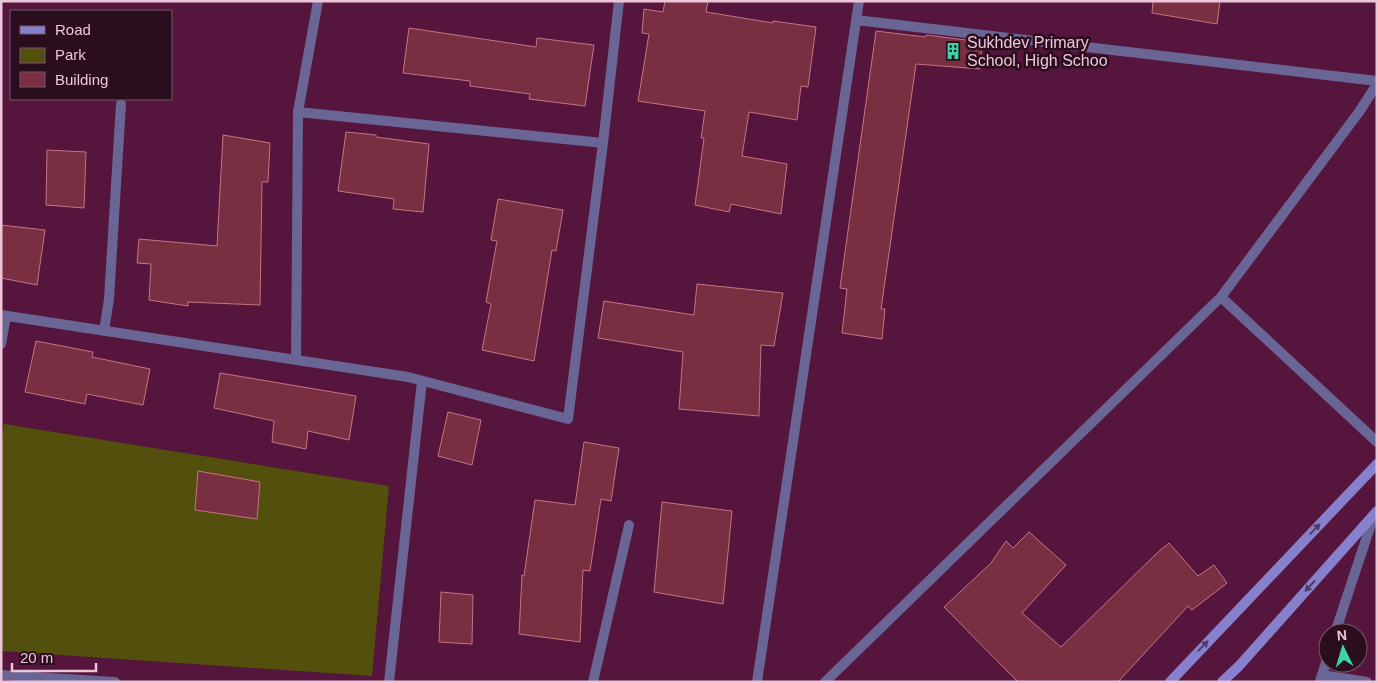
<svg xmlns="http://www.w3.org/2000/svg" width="1378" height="683" viewBox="0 0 1378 683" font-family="Helvetica,sans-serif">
	<rect width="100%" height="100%" fill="#55153c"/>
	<path fill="#53500d" d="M 4,424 L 389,486 L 372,676 L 1,651 L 1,442 Z"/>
	<path fill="#792f42" stroke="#c67485" d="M 665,1 L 708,1 L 706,12 L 773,23 L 773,21 L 816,27 L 808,87 L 801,86 L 797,120 L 749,112 L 742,156 L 787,164 L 781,214 L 731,204 L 729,212 L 695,205 L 704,138 L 701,138 L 705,111 L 638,101 L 649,34 L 642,33 L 644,9 L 663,12 Z
		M 1153,1 L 1220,1 L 1217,24 L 1152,13 Z
		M 409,28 L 536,47 L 537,38 L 594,45 L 585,106 L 529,99 L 530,94 L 470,86 L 470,81 L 403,73 Z
		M 876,31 L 925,37 L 926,35 L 982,42 L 980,69 L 916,64 L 881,309 L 885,309 L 882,339 L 842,333 L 847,289 L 840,288 Z
		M 346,132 L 376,135 L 376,137 L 429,144 L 423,212 L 393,209 L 394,199 L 338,191 Z
		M 223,135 L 270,143 L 268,182 L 262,182 L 260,305 L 188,302 L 188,306 L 149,300 L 151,264 L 137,263 L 139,239 L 217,246 Z
		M 47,150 L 86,152 L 84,208 L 46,205 Z
		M 498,199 L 563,210 L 556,251 L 552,250 L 534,361 L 482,350 L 491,304 L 486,302 L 497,241 L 491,240 Z
		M 1,225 L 45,230 L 37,285 L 1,278 Z
		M 697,284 L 783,293 L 774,346 L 761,345 L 759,416 L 679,409 L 683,352 L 598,338 L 604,301 L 694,315 Z
		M 36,341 L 93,352 L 92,357 L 150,369 L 143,405 L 87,394 L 85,404 L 25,392 Z
		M 220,373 L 356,396 L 349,440 L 308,431 L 306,449 L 272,442 L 274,421 L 214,408 Z
		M 448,412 L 481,420 L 472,465 L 438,456 Z
		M 584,442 L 619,448 L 611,501 L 601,499 L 590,571 L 583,570 L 580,642 L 519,634 L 522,575 L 524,576 L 535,500 L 575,505 Z
		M 198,471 L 260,482 L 257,519 L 195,510 Z
		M 662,502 L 732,511 L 723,604 L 654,592 Z
		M 1029,532 L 1066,565 L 1022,613 L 1061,647 L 1156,554 L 1169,543 L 1198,576 L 1214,565 L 1227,583 L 1192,610 L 1188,606 L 1118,682 L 1018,682 L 944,607 L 991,563 L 1006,541 L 1013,548 Z
		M 441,592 L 473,595 L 472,644 L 439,642 Z"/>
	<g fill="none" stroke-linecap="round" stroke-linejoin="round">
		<path stroke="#696595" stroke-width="10" d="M 856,20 L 1377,81
			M 298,112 L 318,1
			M 603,143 L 619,1
			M 1221,297 L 1377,442
			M 1,315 L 408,377 L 568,419 L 603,143 L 298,112 L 296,360
			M 104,331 L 109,299 L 121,104
			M 1,344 L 6,316
			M 1335,633 L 1374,515
			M 1,675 L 115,682
			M 1322,675 L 1367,682
			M 1320,681 L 1328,656
			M 389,682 L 422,381
			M 593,682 L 629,525
			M 757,682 L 859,1
			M 825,682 L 1221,297 L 1359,112 L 1377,84"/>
		<path stroke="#8780cd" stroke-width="10" d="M 1170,682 L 1377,464
			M 1222,682 L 1239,666 L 1377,511"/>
	</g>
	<defs><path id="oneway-solid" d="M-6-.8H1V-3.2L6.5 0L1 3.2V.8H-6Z" transform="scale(1.25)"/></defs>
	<g fill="#4f3c64">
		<use href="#oneway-solid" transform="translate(1315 529) rotate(-46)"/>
		<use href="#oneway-solid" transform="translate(1310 586) rotate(132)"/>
		<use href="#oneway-solid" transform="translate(1203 646) rotate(-46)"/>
	</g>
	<defs>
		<g id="building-bare" transform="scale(1.35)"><path d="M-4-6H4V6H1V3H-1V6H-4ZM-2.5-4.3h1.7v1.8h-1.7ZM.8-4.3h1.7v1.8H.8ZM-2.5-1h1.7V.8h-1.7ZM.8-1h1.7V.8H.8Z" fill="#3cd4a4" stroke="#2a0e1e" stroke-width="2.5" paint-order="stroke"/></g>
	</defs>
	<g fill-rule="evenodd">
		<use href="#building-bare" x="953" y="51"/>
	</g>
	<g text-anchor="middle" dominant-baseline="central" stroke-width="5" stroke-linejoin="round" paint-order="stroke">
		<g font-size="16" fill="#edc5d9" stroke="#2a0e1e" text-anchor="start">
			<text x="967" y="42">Sukhdev Primary<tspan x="967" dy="18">School, High Schoo</tspan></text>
		</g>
	</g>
	<rect width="1378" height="683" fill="none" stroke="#edc5d9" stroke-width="5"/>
	<rect x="10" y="10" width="162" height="90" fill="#2a0e1e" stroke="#785769"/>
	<rect x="20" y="26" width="25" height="8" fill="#8780cd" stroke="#785769"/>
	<text x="55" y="35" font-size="15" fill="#edc5d9">Road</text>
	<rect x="20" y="48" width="25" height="15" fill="#53500d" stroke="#785769"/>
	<text x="55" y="60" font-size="15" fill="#edc5d9">Park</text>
	<rect x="20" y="72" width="25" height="15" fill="#792f42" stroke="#785769"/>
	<text x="55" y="85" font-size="15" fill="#edc5d9">Building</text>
	<g transform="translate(1343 648) rotate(355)"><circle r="24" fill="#2a0e1e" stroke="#785769"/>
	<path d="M0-4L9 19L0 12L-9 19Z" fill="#3cd4a4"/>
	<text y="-8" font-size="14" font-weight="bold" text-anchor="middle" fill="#edc5d9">N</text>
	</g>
	<path d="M12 663v8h84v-8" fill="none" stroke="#edc5d9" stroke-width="2.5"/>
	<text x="20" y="663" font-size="15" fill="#edc5d9" stroke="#2a0e1e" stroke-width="4" paint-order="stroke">20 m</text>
</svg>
